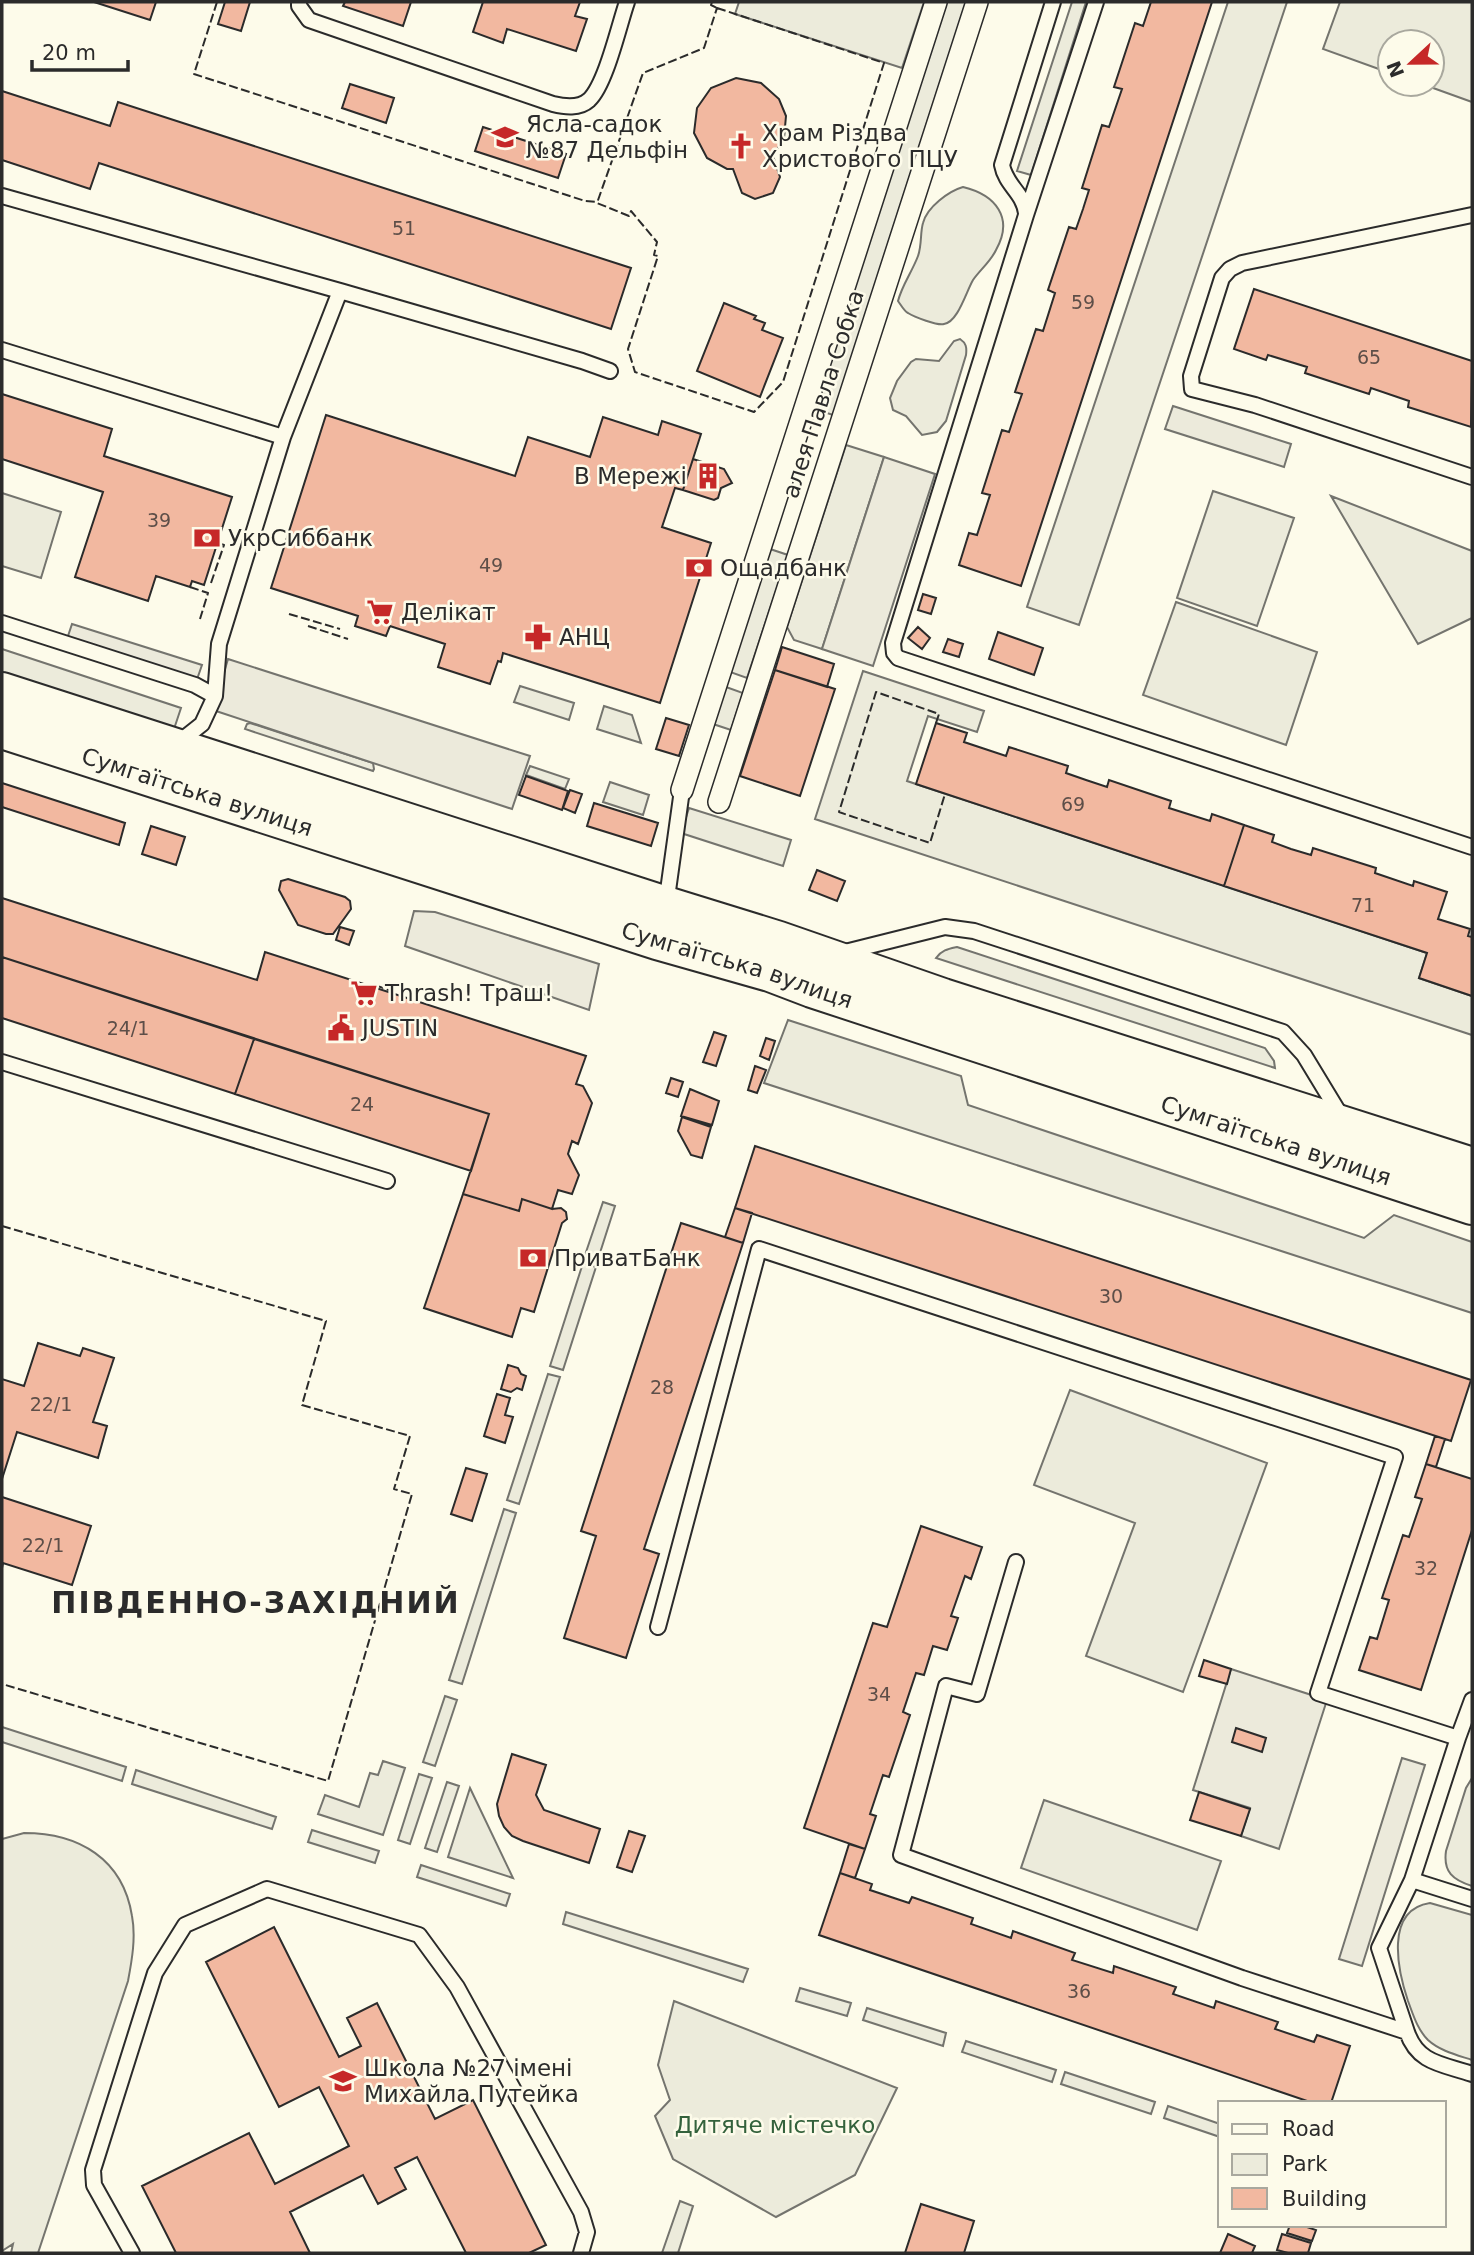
<svg xmlns="http://www.w3.org/2000/svg" width="1474" height="2255" viewBox="0 0 1474 2255" font-family="'DejaVu Sans',sans-serif">
	<rect width="100%" height="100%" fill="#fdfbea"/>
	<path fill="#ecebdb" stroke="#74746e" stroke-width="2" d="M 739,2 L 924,2 L 902,68 L 735,14 Z
		M 947,2 L 966,2 L 833,415 L 815,409 Z
		M 1072,2 L 1086,2 L 1031,175 L 1017,171 Z
		M 1228,2 L 1287,2 L 1079,625 L 1027,607 Z
		M 1340,2 L 1472,2 L 1472,102 L 1422,84 L 1432,84 L 1432,42 L 1390,42 L 1390,73 L 1323,49 Z
		M 963,187 C 996,195 1014,218 996,250 C 991,261 980,270 973,280 C 966,292 958,322 944,324 C 938,326 914,317 908,313 C 904,311 901,305 898,301 C 902,285 912,272 918,256 C 922,245 920,233 923,223 C 927,207 949,191 963,187 Z
		M 960,339 C 966,343 967,347 966,355 L 946,421 L 937,432 L 922,435 L 906,416 L 893,410 L 890,398 L 897,381 L 911,362 L 916,359 L 939,361 L 954,341 Z
		M 846,445 L 884,457 L 822,649 L 794,640 L 787,627 Z
		M 1213,491 L 1294,518 L 1257,626 L 1177,598 Z
		M 2,493 L 61,512 L 41,578 L 2,566 Z
		M 1331,496 L 1472,551 L 1472,618 L 1418,644 Z
		M 770,549 L 788,555 L 747,678 L 730,672 Z
		M 1176,602 L 1317,652 L 1286,745 L 1143,695 Z
		M 2,649 L 181,708 L 172,735 L 2,679 Z
		M 863,671 L 984,711 L 977,732 L 928,716 L 907,781 L 1427,953 L 1419,978 L 1472,996 L 1472,1035 L 815,819 Z
		M 520,686 L 574,703 L 569,720 L 514,702 Z
		M 726,687 L 743,693 L 731,730 L 713,724 Z
		M 604,706 L 632,715 L 641,743 L 597,729 Z
		M 250,723 L 373,763 L 374,769 L 373,771 L 245,729 L 247,724 Z
		M 530,766 L 569,779 L 565,789 L 526,775 Z
		M 610,782 L 649,795 L 643,815 L 603,802 Z
		M 689,808 L 791,840 L 783,866 L 681,833 Z
		M 957,947 L 1265,1048 L 1274,1061 L 1275,1068 L 936,958 C 942,950 948,949 957,947 Z
		M 788,1020 L 961,1076 L 968,1105 L 1364,1238 L 1394,1215 L 1472,1242 L 1472,1313 L 764,1083 Z
		M 603,1202 L 615,1206 L 598,1259 L 585,1255 Z
		M 583,1263 L 596,1267 L 563,1370 L 550,1366 Z
		M 548,1374 L 560,1377 L 519,1504 L 507,1500 Z
		M 1070,1390 L 1267,1463 L 1183,1692 L 1086,1656 L 1135,1523 L 1034,1485 Z
		M 504,1509 L 516,1513 L 462,1684 L 449,1680 Z
		M 445,1696 L 457,1700 L 435,1766 L 423,1762 Z
		M 2,1727 L 126,1767 L 122,1781 L 2,1742 Z
		M 383,1761 L 405,1768 L 383,1835 L 318,1814 L 325,1795 L 359,1807 L 370,1773 L 378,1775 Z
		M 136,1770 L 276,1817 L 272,1829 L 132,1784 Z
		M 419,1774 L 432,1778 L 410,1844 L 398,1840 Z
		M 1472,1778 L 1472,1886 C 1453,1880 1443,1872 1446,1851 L 1466,1788 Z
		M 447,1782 L 459,1786 L 437,1852 L 425,1848 Z
		M 470,1788 L 513,1878 L 448,1857 Z
		M 1044,1800 L 1221,1861 L 1197,1930 L 1021,1868 Z
		M 312,1830 L 379,1851 L 375,1863 L 308,1842 Z
		M 24,1833 C 79,1833 123,1859 132,1916 C 136,1937 132,1960 128,1981 L 38,2253 L 11,2253 L 13,2244 L 2,2251 L 2,1839 Z
		M 421,1865 L 510,1894 L 506,1906 L 417,1877 Z
		M 1430,1903 L 1472,1915 L 1472,2060 C 1457,2055 1440,2051 1428,2040 C 1417,2029 1413,2014 1408,2001 C 1398,1971 1384,1910 1430,1903 Z
		M 566,1912 L 748,1969 L 743,1982 L 563,1924 Z
		M 800,1988 L 851,2003 L 847,2016 L 796,2001 Z
		M 674,2001 L 897,2088 L 855,2175 L 776,2217 L 673,2159 L 655,2116 L 670,2100 L 658,2065 Z
		M 867,2008 L 946,2033 L 943,2046 L 863,2020 Z
		M 966,2041 L 1056,2070 L 1052,2082 L 962,2052 Z
		M 1065,2072 L 1155,2102 L 1151,2114 L 1061,2084 Z
		M 1168,2106 L 1220,2124 L 1220,2137 L 1164,2118 Z
		M 680,2201 L 693,2206 L 678,2253 L 662,2253 Z"/>
	<path fill="#eceadb" stroke="#74746e" stroke-width="2" d="M 1173,406 L 1291,444 L 1284,467 L 1165,429 Z
		M 884,457 L 935,474 L 873,666 L 822,649 Z
		M 72,624 L 202,665 L 195,685 L 65,645 Z
		M 228,659 L 530,756 L 512,809 L 213,710 Z
		M 414,911 L 435,912 L 599,964 L 589,1010 L 405,946 Z
		M 1231,1669 L 1327,1700 L 1279,1849 L 1241,1836 L 1250,1808 L 1193,1790 Z
		M 1402,1758 L 1425,1765 L 1362,1966 L 1339,1959 Z"/>
	<path fill="#f2b8a0" stroke="#2b2b2b" stroke-width="2" d="M 94,2 L 156,2 L 150,20 Z
		M 225,2 L 250,2 L 241,31 L 218,24 Z
		M 345,2 L 411,2 L 403,26 L 343,6 Z
		M 483,2 L 580,2 L 575,16 L 587,19 L 576,51 L 507,29 L 503,43 L 473,32 Z
		M 1151,2 L 1212,2 L 1021,586 L 959,565 L 969,533 L 977,535 L 990,495 L 982,493 L 1002,430 L 1009,432 L 1015,414 L 1022,394 L 1015,392 L 1036,329 L 1043,331 L 1055,293 L 1048,290 L 1069,227 L 1076,229 L 1083,209 L 1089,190 L 1082,188 L 1102,125 L 1109,127 L 1122,89 L 1114,87 L 1135,23 L 1143,26 Z
		M 736,78 L 761,83 L 779,99 L 786,116 L 784,138 L 773,156 L 780,177 L 773,193 L 755,199 L 742,193 L 733,169 L 727,169 L 707,158 L 694,133 L 697,108 L 711,88 Z
		M 350,84 L 394,98 L 386,123 L 342,108 Z
		M 2,91 L 110,126 L 118,102 L 631,268 L 611,329 L 99,163 L 90,189 L 2,160 Z
		M 483,127 L 566,154 L 558,178 L 475,151 Z
		M 1254,289 L 1472,361 L 1471,427 L 1408,407 L 1409,401 L 1371,388 L 1369,394 L 1305,373 L 1307,367 L 1268,355 L 1266,360 L 1234,349 Z
		M 724,303 L 756,316 L 754,319 L 765,323 L 762,330 L 783,338 L 760,397 L 697,371 Z
		M 2,394 L 112,429 L 104,456 L 232,497 L 204,585 L 192,581 L 190,587 L 156,576 L 148,601 L 75,577 L 103,492 L 2,459 Z
		M 326,415 L 515,476 L 528,437 L 590,457 L 603,417 L 658,435 L 662,421 L 701,434 L 683,490 L 675,488 L 662,527 L 711,543 L 660,703 L 503,653 L 501,662 L 498,661 L 490,684 L 438,667 L 445,644 L 390,626 L 386,636 L 355,626 L 358,616 L 271,588 Z
		M 693,459 L 724,469 L 732,483 L 721,488 L 718,498 L 714,500 L 683,490 Z
		M 923,594 L 936,598 L 931,614 L 918,610 Z
		M 918,627 L 930,638 L 922,649 L 908,638 Z
		M 998,632 L 1043,648 L 1034,675 L 989,659 Z
		M 948,639 L 963,644 L 959,657 L 943,652 Z
		M 782,647 L 834,664 L 827,687 L 775,670 Z
		M 775,670 L 835,689 L 800,796 L 740,776 Z
		M 666,718 L 689,725 L 679,756 L 656,749 Z
		M 936,723 L 967,733 L 964,742 L 1006,756 L 1009,747 L 1068,766 L 1066,773 L 1086,780 L 1107,787 L 1109,780 L 1171,801 L 1169,808 L 1210,821 L 1212,814 L 1244,825 L 1224,886 L 916,784 Z
		M 526,776 L 568,791 L 562,810 L 519,795 Z
		M 2,783 L 125,823 L 119,845 L 2,807 Z
		M 570,790 L 582,794 L 575,813 L 563,808 Z
		M 594,803 L 658,823 L 651,846 L 587,826 Z
		M 1244,825 L 1274,835 L 1272,842 L 1291,849 L 1311,855 L 1313,848 L 1376,868 L 1375,873 L 1413,886 L 1414,881 L 1447,892 L 1438,919 L 1470,929 L 1468,936 L 1472,937 L 1472,996 L 1419,978 L 1427,953 L 1224,886 Z
		M 151,826 L 185,837 L 176,865 L 142,854 Z
		M 817,870 L 845,881 L 837,901 L 809,890 Z
		M 288,879 L 345,897 L 350,901 L 351,909 L 333,934 L 326,934 L 298,925 L 279,890 L 281,881 Z
		M 2,898 L 257,980 L 265,952 L 586,1056 L 576,1084 L 583,1086 L 592,1103 L 578,1144 L 572,1141 L 568,1154 L 579,1175 L 572,1194 L 558,1190 L 552,1209 L 522,1199 L 519,1211 L 463,1194 L 489,1114 L 2,957 Z
		M 340,927 L 354,931 L 349,945 L 336,940 Z
		M 2,957 L 254,1039 L 235,1094 L 2,1018 Z
		M 714,1032 L 726,1036 L 716,1066 L 703,1062 Z
		M 766,1038 L 775,1041 L 769,1060 L 760,1056 Z
		M 254,1039 L 489,1114 L 471,1171 L 235,1094 Z
		M 755,1066 L 766,1070 L 757,1093 L 748,1090 Z
		M 671,1078 L 683,1082 L 678,1097 L 666,1093 Z
		M 690,1089 L 719,1101 L 712,1125 L 681,1116 Z
		M 682,1117 L 711,1127 L 702,1158 L 691,1155 L 678,1131 Z
		M 755,1146 L 1471,1380 L 1451,1441 L 735,1208 Z
		M 463,1194 L 519,1211 L 522,1199 L 552,1209 L 561,1208 L 566,1212 L 567,1219 L 562,1223 L 534,1312 L 521,1308 L 512,1337 L 424,1308 Z
		M 735,1208 L 752,1213 L 743,1243 L 725,1237 Z
		M 681,1223 L 743,1243 L 644,1549 L 659,1554 L 626,1658 L 564,1638 L 596,1536 L 581,1531 Z
		M 38,1343 L 80,1356 L 83,1348 L 114,1358 L 93,1422 L 107,1426 L 98,1458 L 17,1432 L 2,1479 L 2,1379 L 24,1386 Z
		M 508,1365 L 518,1368 L 521,1374 L 526,1376 L 522,1390 L 517,1388 L 511,1392 L 501,1389 Z
		M 497,1394 L 510,1398 L 505,1415 L 513,1417 L 505,1443 L 484,1436 Z
		M 1435,1436 L 1445,1439 L 1436,1467 L 1426,1464 Z
		M 1426,1464 L 1472,1479 L 1472,1530 L 1421,1690 L 1359,1670 L 1370,1637 L 1377,1639 L 1389,1600 L 1382,1598 L 1403,1535 L 1409,1537 L 1422,1499 L 1415,1497 Z
		M 466,1468 L 487,1474 L 472,1521 L 451,1514 Z
		M 2,1497 L 91,1526 L 72,1585 L 3,1563 L 2,1568 Z
		M 921,1526 L 982,1547 L 971,1579 L 965,1576 L 951,1616 L 958,1618 L 947,1650 L 933,1646 L 924,1675 L 916,1673 L 903,1712 L 910,1715 L 889,1777 L 883,1775 L 870,1814 L 876,1816 L 865,1849 L 804,1828 L 873,1623 L 887,1627 Z
		M 1204,1660 L 1231,1669 L 1227,1684 L 1199,1676 Z
		M 1236,1728 L 1266,1738 L 1262,1752 L 1232,1742 Z
		M 512,1754 L 546,1765 L 536,1795 L 544,1810 L 600,1829 L 589,1863 L 523,1841 L 512,1836 L 504,1827 L 499,1816 L 497,1804 Z
		M 1199,1792 L 1250,1809 L 1241,1836 L 1190,1820 Z
		M 629,1831 L 645,1836 L 632,1872 L 617,1867 Z
		M 849,1844 L 865,1849 L 855,1878 L 840,1873 Z
		M 840,1873 L 872,1884 L 870,1890 L 909,1903 L 912,1897 L 973,1918 L 971,1924 L 1011,1938 L 1013,1931 L 1075,1953 L 1072,1960 L 1113,1973 L 1114,1966 L 1176,1987 L 1173,1994 L 1214,2008 L 1216,2001 L 1278,2022 L 1275,2029 L 1314,2042 L 1317,2035 L 1350,2046 L 1331,2103 L 1313,2103 L 819,1935 Z
		M 274,1927 L 339,2057 L 361,2046 L 347,2018 L 377,2003 L 435,2119 L 473,2100 L 546,2245 L 529,2253 L 466,2253 L 417,2157 L 395,2168 L 406,2189 L 378,2204 L 363,2175 L 290,2212 L 310,2253 L 176,2253 L 142,2186 L 249,2133 L 275,2184 L 349,2146 L 319,2087 L 279,2107 L 206,1962 Z
		M 921,2204 L 974,2221 L 964,2253 L 905,2253 Z
		M 1290,2225 L 1301,2225 L 1316,2230 L 1312,2241 L 1287,2233 Z
		M 1228,2234 L 1255,2246 L 1252,2253 L 1220,2253 Z
		M 1282,2234 L 1311,2243 L 1308,2253 L 1288,2253 L 1277,2250 Z"/>
	<g fill="none" stroke-linecap="round" stroke-linejoin="round">
		<g stroke="#2b2b2b" stroke-width="18">
			<path id="service" d="M 299,2 L 299,6 L 309,20 L 553,104 C 565,107 579,109 589,100 C 606,84 619,25 627,2
				M 1096,2 L 1026,215 L 893,643 L 894,653 L 898,658 L 1472,847
				M 2,196 L 340,291 L 283,437 L 219,644 L 215,696 L 202,724 L 178,743
				M 1026,213 C 1023,192 1006,186 1002,165 L 1053,2
				M 1472,215 L 1242,263 L 1230,269 L 1222,278 L 1191,376 L 1192,389 L 1255,405 L 1472,477
				M 340,291 L 582,361 L 610,371
				M 2,350 L 283,437
				M 2,623 L 195,685 L 215,696
				M 666,905 L 682,790
				M 841,953 L 945,927 L 974,931 L 1283,1032 L 1304,1055 L 1341,1116
				M 2,1062 L 387,1181
				M 1016,1562 L 977,1694 L 946,1686 L 901,1855 L 1242,1978 L 1407,2032 C 1418,2064 1443,2064 1472,2074
				M 658,1627 L 759,1249 L 1395,1457 L 1318,1693 L 1458,1738
				M 1412,1880 L 1472,1899
				M 1407,2032 L 1379,1948 L 1412,1880 L 1458,1738 L 1472,1700
				M 132,2253 L 94,2185 L 93,2170 L 155,1973 L 185,1925 L 267,1889 L 419,1935 L 457,1987 L 581,2212 L 587,2232 L 581,2253"/>
		</g>
		<g stroke="#2b2b2b" stroke-width="24">
			<path id="pedestrian" d="M 682,790 L 936,2
				M 719,802 L 977,2"/>
		</g>
		<g stroke="#2b2b2b" stroke-width="42">
			<g id="primary">
				<path d="M 2,692 L 666,906 L 779,941 L 943,998 L 1472,1167"/>
				<path id="s1" d="M 2,729 L 657,940 L 770,972 L 812,988 L 1472,1205"/>
			</g>
		</g>
		<use href="#service" stroke="#fdfbea" stroke-width="14"/>
		<use href="#pedestrian" stroke="#fdfbea" stroke-width="21"/>
		<use href="#primary" stroke="#fdfbea" stroke-width="38"/>
		<path stroke="#2b2b2b" stroke-width="2" stroke-dasharray="9 3.5" stroke-linecap="butt" d="M 217,2 L 194,74 L 585,201 L 598,202
			M 712,2 L 711,5 L 717,8 L 716,11
			M 717,8 L 884,63 L 783,382 L 754,412 L 635,372 L 628,349 L 658,256 L 654,255 L 657,242 L 631,211 L 629,216 L 597,203 L 643,73 L 704,48 Z
			M 211,583 L 224,545 L 218,543
			M 190,587 L 208,593 L 200,619
			M 289,614 L 340,629
			M 308,626 L 348,639
			M 936,723 L 939,714 L 876,692 L 839,812 L 930,843 L 945,794
			M 375,985 L 394,992
			M 2,1226 L 326,1321 L 302,1405 L 410,1436 L 394,1489 L 412,1494 L 328,1781 L 2,1684"/>
	</g>
	<defs>
		<g id="school-bare" transform="scale(2.1)"><path d="M0-5L7-2L0 1L-7-2ZM-4 1L0 2.5L4 1V4Q0 6-4 4Z" fill="#c62828" stroke="#fdfbea" stroke-width="2.5" paint-order="stroke"/></g>
		<g id="church-bare" transform="scale(2.1)"><path d="M-1.2-6h2.4v3.5h3.3v2.4h-3.3V6h-2.4V-.1h-3.3v-2.4h3.3Z" fill="#c62828" stroke="#fdfbea" stroke-width="2.5" paint-order="stroke"/></g>
		<g id="building-bare" transform="scale(2.1)"><path d="M-4-6H4V6H1V3H-1V6H-4ZM-2.5-4.3h1.7v1.8h-1.7ZM.8-4.3h1.7v1.8H.8ZM-2.5-1h1.7V.8h-1.7ZM.8-1h1.7V.8H.8Z" fill="#c62828" stroke="#fdfbea" stroke-width="2.5" paint-order="stroke"/></g>
		<g id="bank-bare" transform="scale(2.1)"><path d="M-6-4H6V4H-6ZM0-2.3a2.3 2.3 0 1 0 0 4.6a2.3 2.3 0 1 0 0-4.6Z" fill="#c62828" stroke="#fdfbea" stroke-width="2.5" paint-order="stroke"/></g>
		<g id="supermarket-bare" transform="scale(2.1)"><path d="M-6-5.5h2.5l.6 2H6L4.5 2H-2.5L-4.4-4H-6ZM-1.5 3.2a1.3 1.3 0 1 0 .1 0ZM3 3.2a1.3 1.3 0 1 0 .1 0Z" fill="#c62828" stroke="#fdfbea" stroke-width="2.5" paint-order="stroke"/></g>
		<g id="pharmacy-bare" transform="scale(2.1)"><path d="M-2-6h4v4h4v4h-4v4h-4v-4h-4v-4h4Z" fill="#c62828" stroke="#fdfbea" stroke-width="2.5" paint-order="stroke"/></g>
		<g id="civic-bare" transform="scale(2.1)"><path d="M-.6-6.5H3V-4.5H.6V-3L4-1V1h2V6H-6V1h2V-1L-.6-3ZM-1.2 2.5V6h2.4V2.5Z" fill="#c62828" stroke="#fdfbea" stroke-width="2.5" paint-order="stroke"/></g>
	</defs>
	<g fill-rule="evenodd">
		<use href="#school-bare" x="505" y="137"/>
		<use href="#church-bare" x="741" y="146"/>
		<use href="#building-bare" x="708" y="476"/>
		<use href="#bank-bare" x="207" y="538"/>
		<use href="#bank-bare" x="699" y="568"/>
		<use href="#supermarket-bare" x="380" y="612"/>
		<use href="#pharmacy-bare" x="538" y="637"/>
		<use href="#supermarket-bare" x="364" y="993"/>
		<use href="#civic-bare" x="341" y="1028"/>
		<use href="#bank-bare" x="533" y="1258"/>
		<use href="#school-bare" x="343" y="2081"/>
	</g>
	<g text-anchor="middle" dominant-baseline="central" stroke-width="5" stroke-linejoin="round" paint-order="stroke">
		<g font-size="19" fill="#5d4e48">
			<text x="404" y="228">51</text>
			<text x="1083" y="302">59</text>
			<text x="1369" y="357">65</text>
			<text x="159" y="520">39</text>
			<text x="491" y="565">49</text>
			<text x="1073" y="804">69</text>
			<text x="1363" y="905">71</text>
			<text x="128" y="1028">24/1</text>
			<text x="362" y="1104">24</text>
			<text x="1111" y="1296">30</text>
			<text x="662" y="1387">28</text>
			<text x="51" y="1404">22/1</text>
			<text x="43" y="1545">22/1</text>
			<text x="1426" y="1568">32</text>
			<text x="879" y="1694">34</text>
			<text x="1079" y="1991">36</text>
		</g>
		<g font-size="23" fill="#2b2b2b" stroke="#fdfbea" text-anchor="start">
			<text x="526" y="124">Ясла-садок<tspan x="526" dy="26">№87 Дельфін</tspan></text>
			<text x="762" y="133">Храм Різдва<tspan x="762" dy="26">Христового ПЦУ</tspan></text>
			<text x="687" y="476" text-anchor="end">В Мережі</text>
			<text x="228" y="538">УкрСиббанк</text>
			<text x="720" y="568">Ощадбанк</text>
			<text x="401" y="612">Делікат</text>
			<text x="559" y="637">АНЦ</text>
			<text x="385" y="993">Thrash! Траш!</text>
			<text x="362" y="1028">JUSTIN</text>
			<text x="554" y="1258">ПриватБанк</text>
			<text x="364" y="2068">Школа №27 імені<tspan x="364" dy="26">Михайла Путейка</tspan></text>
		</g>
		<g font-size="23" fill="#2b2b2b" stroke="#fdfbea">
			<text transform="translate(823 394) rotate(-72)">алея Павла Собка</text>
			<text stroke="none"><textPath href="#s1" startOffset="205">Сумгаїтська вулиця</textPath></text>
			<text stroke="none"><textPath href="#s1" startOffset="772">Сумгаїтська вулиця</textPath></text>
			<text stroke="none"><textPath href="#s1" startOffset="1339">Сумгаїтська вулиця</textPath></text>
		</g>
		<g font-size="23" fill="#34623c" stroke="#fdfbea">
			<text x="775" y="2125">Дитяче містечко</text>
		</g>
		<g font-size="30" font-weight="bold" letter-spacing="2" fill="#2b2b2b" stroke="#fdfbea">
			<text x="256" y="1602">ПІВДЕННО-ЗАХІДНИЙ</text>
		</g>
	</g>
	<rect width="1474" height="2255" fill="none" stroke="#2b2b2b" stroke-width="7"/>
	<rect x="1218" y="2101" width="228" height="126" fill="#fdfbea" stroke="#a9a89e" stroke-width="2"/>
	<rect x="1232" y="2124" width="35" height="10" fill="#fdfbea" stroke="#a9a89e" stroke-width="2"/>
	<text x="1282" y="2136" font-size="21" fill="#2b2b2b">Road</text>
	<rect x="1232" y="2154" width="35" height="21" fill="#ecebdb" stroke="#a9a89e" stroke-width="2"/>
	<text x="1282" y="2171" font-size="21" fill="#2b2b2b">Park</text>
	<rect x="1232" y="2188" width="35" height="21" fill="#f2b8a0" stroke="#a9a89e" stroke-width="2"/>
	<text x="1282" y="2206" font-size="21" fill="#2b2b2b">Building</text>
	<g transform="translate(1411 63) rotate(248)"><circle r="33" fill="#fdfbea" stroke="#a9a89e" stroke-width="2"/>
	<path d="M0-5L12 26L0 18L-12 26Z" fill="#c62828"/>
	<text y="-10" font-size="19" font-weight="bold" text-anchor="middle" fill="#2b2b2b">N</text>
	</g>
	<path d="M32 60v10h96v-10" fill="none" stroke="#2b2b2b" stroke-width="3.5"/>
	<text x="42" y="60" font-size="21" fill="#2b2b2b" stroke="#fdfbea" stroke-width="5" paint-order="stroke">20 m</text>
</svg>
